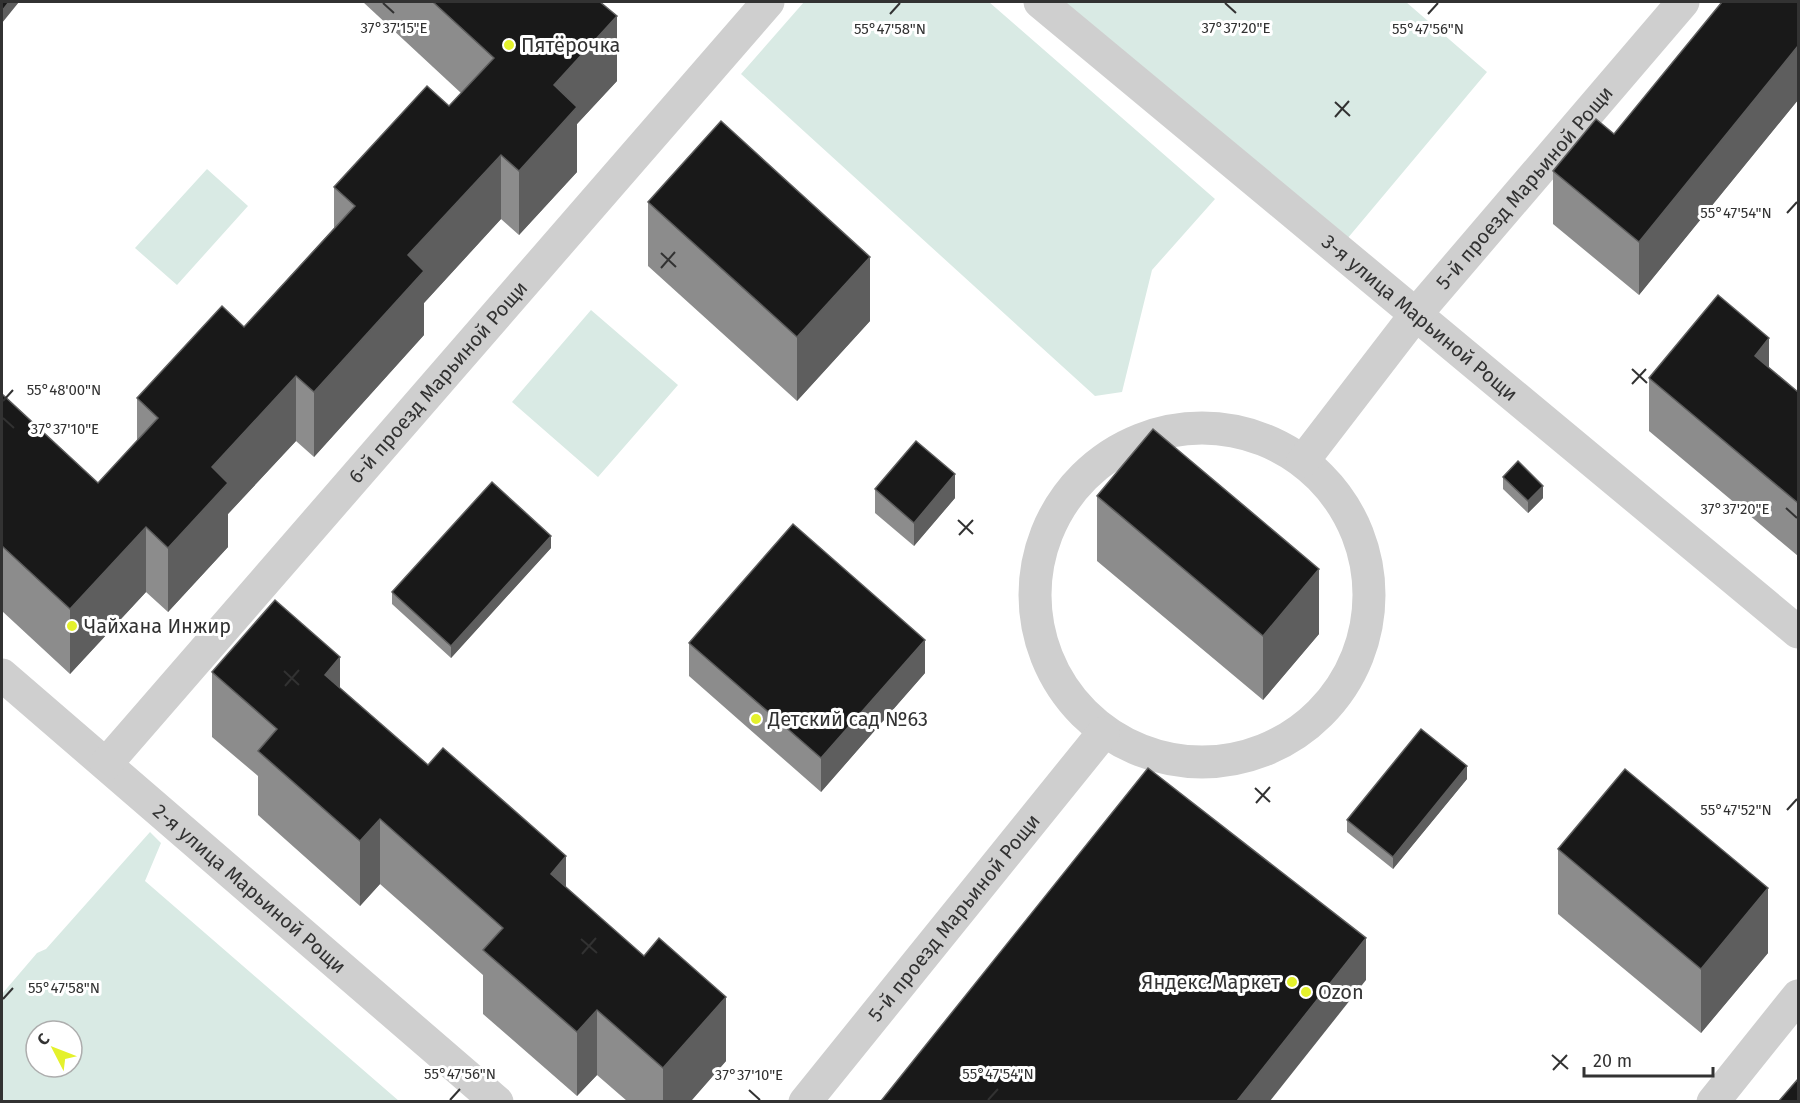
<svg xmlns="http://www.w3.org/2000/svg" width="1800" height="1103" viewBox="0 0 1800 1103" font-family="'Fira Sans',sans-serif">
	<rect width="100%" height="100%" fill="#fff"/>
	<path fill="#d9eae4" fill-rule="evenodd" d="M 804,2 L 989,2 L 1215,199 L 1152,270 L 1122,392 L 1095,396 L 741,74 Z
		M 1064,2 L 1406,2 L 1487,72 L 1347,239 Z
		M 207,169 L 248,206 L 177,285 L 135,248 Z
		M 591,310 L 678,385 L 598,477 L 512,402 Z
		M 150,832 L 161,843 L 145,881 L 399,1101 L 2,1101 L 2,994 L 37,953 L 46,949 ZM 36,1031 L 72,1031 L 72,1067 L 36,1067 Z"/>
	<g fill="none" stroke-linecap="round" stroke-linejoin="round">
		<g stroke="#cfcfcf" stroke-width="33">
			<path id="s1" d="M 1040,2 L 1798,632"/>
			<circle cx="1202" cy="595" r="167"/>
			<path id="s2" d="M 1303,461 L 1416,314 L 1683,2"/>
			<path id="s3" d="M 2,675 L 497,1102"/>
			<path id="s4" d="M 106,764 L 768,2"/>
			<path id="s5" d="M 805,1102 L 1103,733"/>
		</g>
		<path stroke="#cfcfcf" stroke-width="33" d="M 1713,1102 L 1798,996"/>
	</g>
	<path fill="#8c8c8c" d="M 363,2 L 600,2 L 617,81 L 577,124 L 577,172 L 519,235 L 501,219 L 424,303 L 424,335 L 314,457 L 296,441 L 228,514 L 228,547 L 168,612 L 146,592 L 70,674 L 2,611 L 2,394 L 98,483 L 137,441 L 137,398 L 244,327 L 334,228 L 334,187 L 449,106 L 461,93 Z
		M 1798,2 L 1798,100 L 1639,295 L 1553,224 L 1553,171 L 1614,134 Z
		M 648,202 L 870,321 L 797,401 L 648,266 Z
		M 1649,378 L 1798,392 L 1798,556 L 1649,431 Z
		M 1503,477 L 1543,498 L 1528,513 L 1503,489 Z
		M 875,489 L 955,498 L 914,546 L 875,513 Z
		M 1097,496 L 1319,634 L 1263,700 L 1097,561 Z
		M 551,548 L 451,658 L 392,604 L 392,592 Z
		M 689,643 L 925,673 L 821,792 L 689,676 Z
		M 212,672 L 340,688 L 566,887 L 726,1061 L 691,1101 L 627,1101 L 597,1075 L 577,1096 L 483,1014 L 483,975 L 380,884 L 360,906 L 258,815 L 258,776 L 212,737 Z
		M 1467,779 L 1393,869 L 1347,832 L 1347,820 Z
		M 1558,849 L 1768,953 L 1701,1033 L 1558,914 Z"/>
	<path fill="#5e5e5e" d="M 9,2 L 19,2 L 2,23 L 2,11 Z
		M 617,16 L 617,81 L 577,124 L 577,172 L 519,235 L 519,171 L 554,85 Z
		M 1798,46 L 1798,100 L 1639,295 L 1639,242 Z
		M 501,155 L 501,219 L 424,303 L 424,335 L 314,457 L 314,392 L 408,255 Z
		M 870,257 L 870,321 L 797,401 L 797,337 Z
		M 1769,338 L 1769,391 L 1755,356 Z
		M 296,376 L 296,441 L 228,514 L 228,547 L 168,612 L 168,548 L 212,467 Z
		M 955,474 L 955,498 L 914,546 L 914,523 Z
		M 1543,486 L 1543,498 L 1528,513 L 1528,501 Z
		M 146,527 L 146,592 L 70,674 L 70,609 Z
		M 551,536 L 551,548 L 451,658 L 451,646 Z
		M 1319,569 L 1319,634 L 1263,700 L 1263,636 Z
		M 925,640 L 925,673 L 821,792 L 821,758 Z
		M 340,657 L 340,722 L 325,675 Z
		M 1467,766 L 1467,779 L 1393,869 L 1393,857 Z
		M 380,819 L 380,884 L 360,906 L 360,841 Z
		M 566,856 L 566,921 L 551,874 Z
		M 1768,888 L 1768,953 L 1701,1033 L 1701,969 Z
		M 1366,938 L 1366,980 L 1270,1101 L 1237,1101 Z
		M 726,997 L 726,1061 L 691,1101 L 663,1101 L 663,1068 Z
		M 597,1010 L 597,1075 L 577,1096 L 577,1032 Z"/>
	<path fill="#191919" stroke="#5e5e5e" stroke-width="1.5" d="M 2,2 L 9,2 L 2,11 Z
		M 433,2 L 600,2 L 617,16 L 554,85 L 577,107 L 519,171 L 501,155 L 408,255 L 424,271 L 314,392 L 296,376 L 212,467 L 228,483 L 168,548 L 146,527 L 70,609 L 2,546 L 2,394 L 98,483 L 158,418 L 137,398 L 222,306 L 244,327 L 355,206 L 334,187 L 427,86 L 449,106 L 494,58 Z
		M 1722,2 L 1798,2 L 1798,46 L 1639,242 L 1553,171 L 1596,119 L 1614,134 Z
		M 721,121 L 870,257 L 797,337 L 648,202 Z
		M 1718,295 L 1769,338 L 1755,356 L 1798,392 L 1798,503 L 1649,378 Z
		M 1153,429 L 1319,569 L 1263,636 L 1097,496 Z
		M 916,441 L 955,474 L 914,523 L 875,489 Z
		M 1518,461 L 1543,486 L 1528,501 L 1503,477 Z
		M 492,482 L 551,536 L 451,646 L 392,592 Z
		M 793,524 L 925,640 L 821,758 L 689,643 Z
		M 275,600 L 340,657 L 325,675 L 428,765 L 443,748 L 566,856 L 551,874 L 644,956 L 659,938 L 726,997 L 663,1068 L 597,1010 L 577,1032 L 483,950 L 503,928 L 380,819 L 360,841 L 258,751 L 277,729 L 212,672 Z
		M 1421,729 L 1467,766 L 1393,857 L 1347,820 Z
		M 1148,768 L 1366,938 L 1237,1101 L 881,1101 Z
		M 1625,769 L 1768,888 L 1701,969 L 1558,849 Z
		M 1798,1079 L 1798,1101 L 1779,1101 Z"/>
	<path fill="none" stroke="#323232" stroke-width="2" d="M 383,3 L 394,13M 1225,3 L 1236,13M 890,14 L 900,3M 1428,14 L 1438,3M 1335,102 L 1350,116M 1335,117 L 1349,101M 1787,213 L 1797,202M 661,253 L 676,267M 661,268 L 675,252M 1632,369 L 1647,383M 1632,384 L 1646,369M 3,401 L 13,390M 3,418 L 14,428M 1786,508 L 1797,518M 958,520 L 973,534M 959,535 L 973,520M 284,671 L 299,685M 285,686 L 299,670M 1255,788 L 1270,802M 1256,803 L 1270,787M 1787,810 L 1797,799M 581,939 L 597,953M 582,954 L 596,938M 3,999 L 13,988M 1552,1055 L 1568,1069M 1553,1070 L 1567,1055M 749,1090 L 760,1100M 450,1100 L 460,1089M 988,1100 L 998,1089"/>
	<g fill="#e4f12c" stroke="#fff" stroke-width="2">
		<circle cx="509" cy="45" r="6"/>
		<circle cx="72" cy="626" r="6"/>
		<circle cx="756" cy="719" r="6"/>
		<circle cx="1292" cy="982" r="6"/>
		<circle cx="1306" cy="992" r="6"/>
	</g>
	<g text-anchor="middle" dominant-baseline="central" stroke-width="6" stroke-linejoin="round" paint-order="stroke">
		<g font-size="20" fill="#323232" stroke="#fff" text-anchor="start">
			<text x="521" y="45">Пятёрочка</text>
			<text x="84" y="626">Чайхана Инжир</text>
			<text x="768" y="719">Детский сад №63</text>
			<text x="1280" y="982" text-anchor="end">Яндекс.Маркет</text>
			<text x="1318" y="992">Ozon</text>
		</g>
		<g font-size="20" fill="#323232" stroke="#fff">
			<text stroke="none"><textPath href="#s2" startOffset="352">5-й проезд Марьиной Рощи</textPath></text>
			<text stroke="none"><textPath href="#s1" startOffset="494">3-я улица Марьиной Рощи</textPath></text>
			<text stroke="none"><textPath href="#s4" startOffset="506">6-й проезд Марьиной Рощи</textPath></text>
			<text stroke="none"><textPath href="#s3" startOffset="327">2-я улица Марьиной Рощи</textPath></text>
			<text stroke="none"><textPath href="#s5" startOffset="237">5-й проезд Марьиной Рощи</textPath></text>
		</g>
	</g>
	<g font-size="15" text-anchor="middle" fill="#323232" stroke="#fff" stroke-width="6" stroke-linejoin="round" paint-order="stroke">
		<text x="394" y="33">37°37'15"E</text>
		<text x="1236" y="33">37°37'20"E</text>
		<text x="1428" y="34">55°47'56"N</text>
		<text x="890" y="34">55°47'58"N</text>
		<text x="1736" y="218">55°47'54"N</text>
		<text x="64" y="395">55°48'00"N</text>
		<text x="65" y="434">37°37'10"E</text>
		<text x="1735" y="514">37°37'20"E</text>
		<text x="1736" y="815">55°47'52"N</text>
		<text x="64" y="993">55°47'58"N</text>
		<text x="460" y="1079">55°47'56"N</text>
		<text x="998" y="1079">55°47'54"N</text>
		<text x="749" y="1080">37°37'10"E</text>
	</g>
	<rect width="1800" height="1103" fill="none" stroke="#323232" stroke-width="6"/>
	<g transform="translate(54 1049) rotate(312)"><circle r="28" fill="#ffffff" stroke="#adadad" stroke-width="1.5"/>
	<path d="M0-4.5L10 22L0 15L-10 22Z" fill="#e4f12c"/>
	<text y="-9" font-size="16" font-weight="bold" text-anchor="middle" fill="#323232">С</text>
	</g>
	<path d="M1584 1067v9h129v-9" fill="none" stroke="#323232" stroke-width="3"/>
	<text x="1593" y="1067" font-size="18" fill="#323232" stroke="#ffffff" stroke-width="4.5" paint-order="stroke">20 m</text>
</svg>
